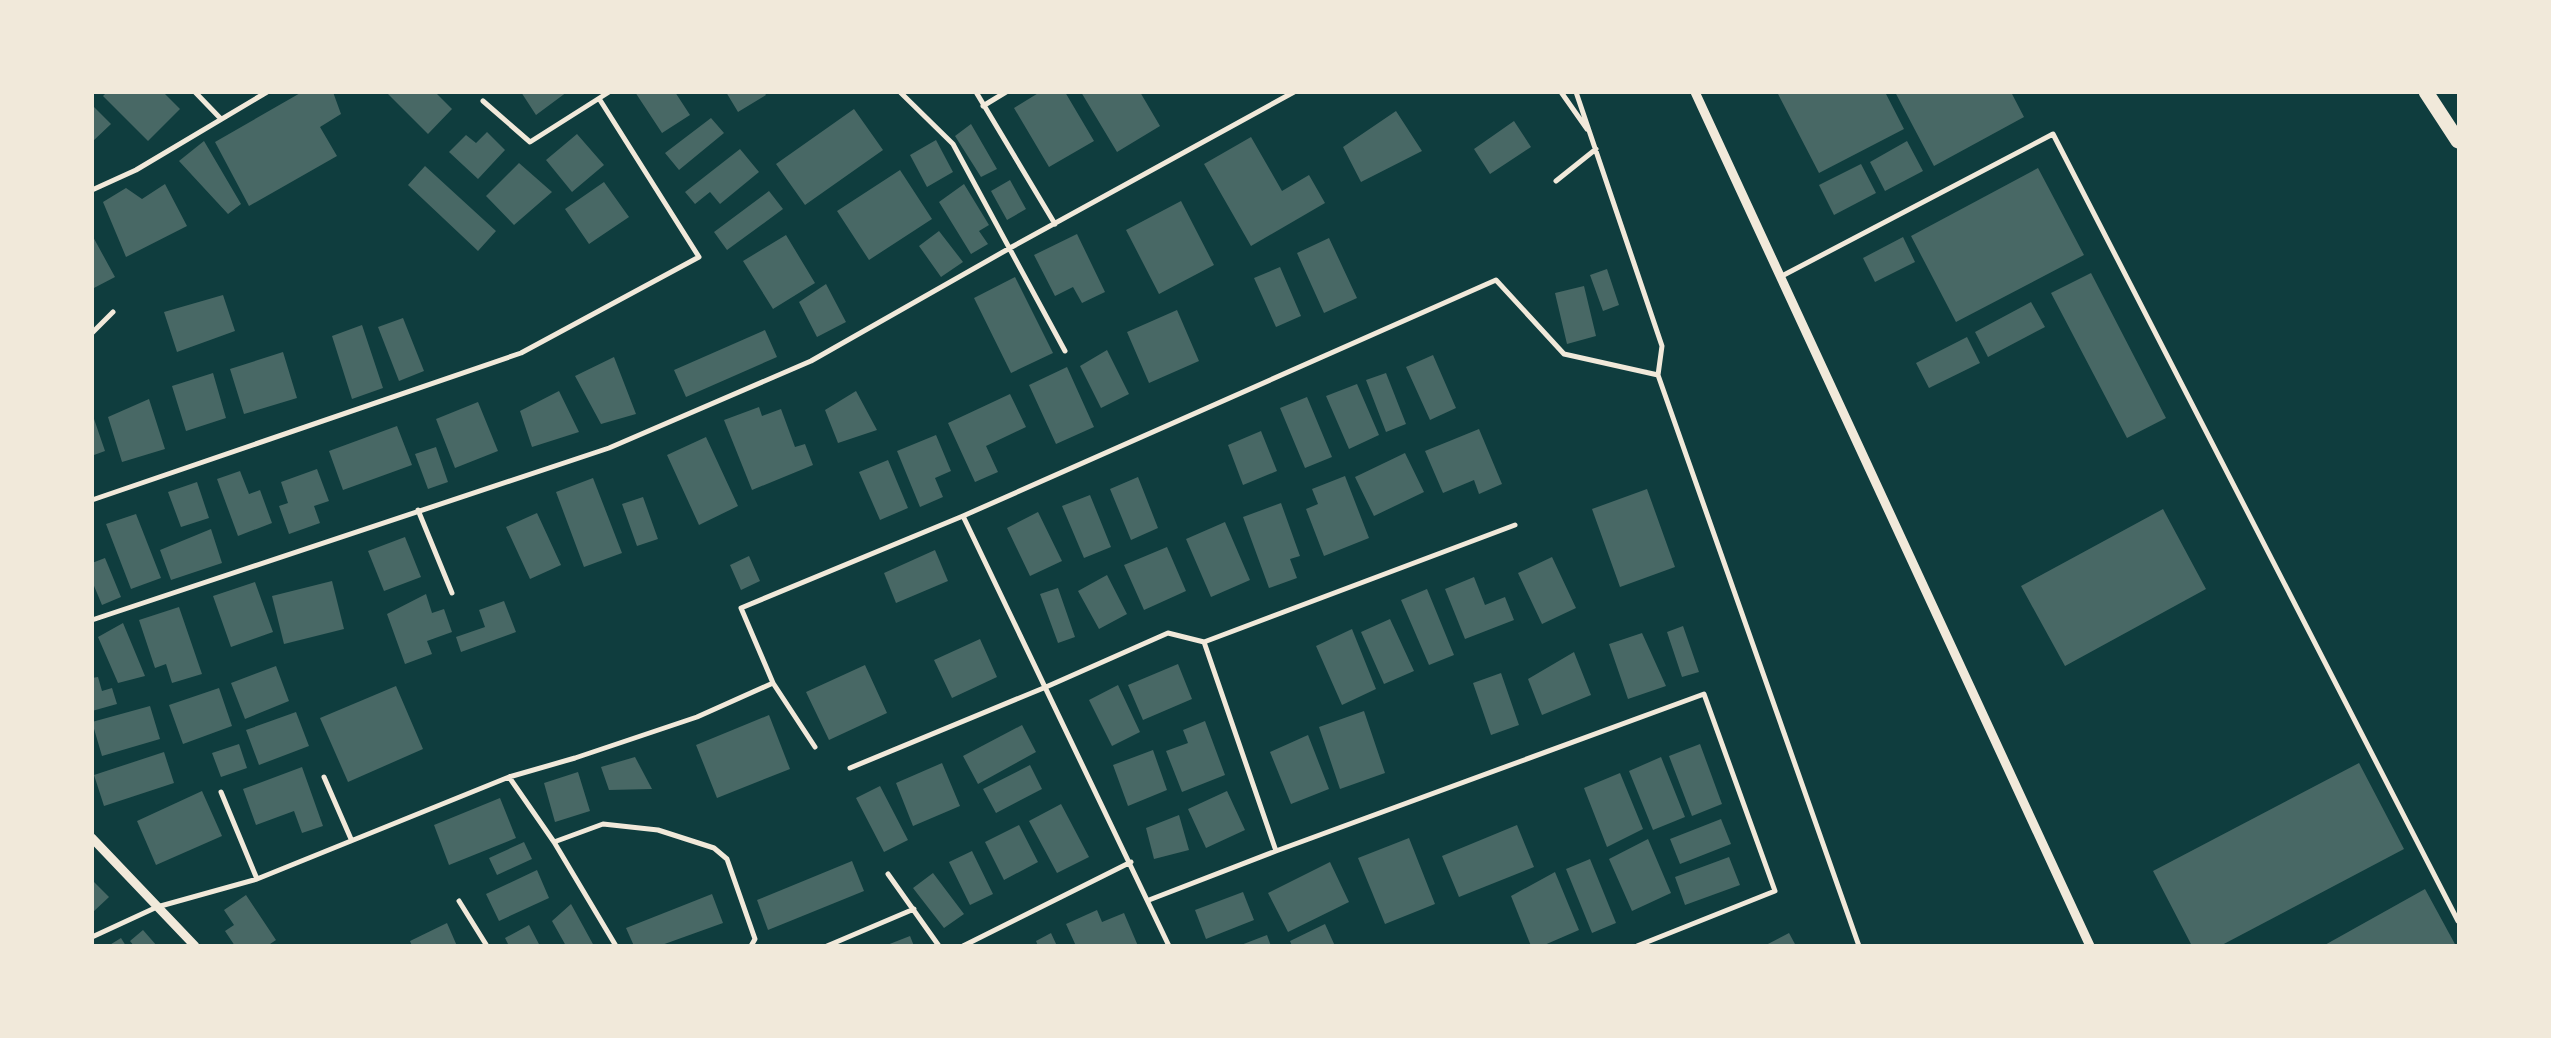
<svg xmlns="http://www.w3.org/2000/svg" width="2551" height="1038" viewBox="0 0 2551 1038" font-family="'Varela Round',sans-serif">
	<rect width="100%" height="100%" fill="#0f3d3e"/>
	<path fill="#486865" d="M 107,92 L 163,92 L 180,109 L 148,141 L 103,96 Z
		M 302,92 L 333,92 L 341,114 L 320,127 L 337,156 L 249,206 L 215,142 Z
		M 386,92 L 435,92 L 452,109 L 428,134 Z
		M 521,92 L 567,92 L 536,115 Z
		M 635,92 L 675,92 L 690,115 L 662,133 Z
		M 726,92 L 764,92 L 766,95 L 738,112 Z
		M 1040,92 L 1065,92 L 1094,141 L 1049,167 L 1014,108 Z
		M 1081,92 L 1140,92 L 1160,126 L 1117,152 Z
		M 1777,92 L 1885,92 L 1904,129 L 1819,173 Z
		M 1895,92 L 2011,92 L 2024,117 L 1934,166 Z
		M 92,105 L 111,124 L 92,142 Z
		M 854,109 L 883,150 L 805,205 L 776,164 Z
		M 1396,111 L 1422,151 L 1361,182 L 1343,147 Z
		M 711,118 L 724,133 L 679,170 L 665,153 Z
		M 1514,121 L 1531,147 L 1490,174 L 1474,149 Z
		M 971,124 L 997,169 L 981,177 L 955,136 Z
		M 487,132 L 505,150 L 478,179 L 449,152 L 466,135 L 476,143 Z
		M 577,134 L 604,165 L 572,192 L 546,160 Z
		M 1251,137 L 1282,191 L 1309,175 L 1325,203 L 1251,246 L 1204,164 Z
		M 936,140 L 953,172 L 927,187 L 910,155 Z
		M 204,141 L 241,204 L 228,214 L 179,161 Z
		M 1907,141 L 1923,171 L 1885,191 L 1870,162 Z
		M 740,149 L 759,172 L 720,204 L 710,192 L 695,204 L 685,192 Z
		M 519,163 L 552,192 L 514,225 L 486,196 Z
		M 1861,164 L 1876,193 L 1834,215 L 1819,185 Z
		M 425,166 L 496,231 L 478,251 L 408,185 Z
		M 2038,168 L 2084,255 L 1956,322 L 1911,236 Z
		M 900,170 L 932,219 L 869,260 L 837,211 Z
		M 1010,180 L 1026,209 L 1007,220 L 991,191 Z
		M 604,182 L 629,217 L 589,244 L 565,209 Z
		M 165,184 L 187,226 L 126,257 L 103,202 L 126,188 L 142,199 Z
		M 964,184 L 989,225 L 979,231 L 988,244 L 971,254 L 939,202 Z
		M 769,191 L 783,209 L 727,250 L 714,232 Z
		M 1181,201 L 1214,265 L 1159,294 L 1126,230 Z
		M 939,231 L 963,262 L 941,277 L 919,246 Z
		M 1077,234 L 1105,292 L 1082,303 L 1073,287 L 1055,296 L 1034,255 Z
		M 92,235 L 115,277 L 92,289 Z
		M 786,235 L 815,283 L 773,309 L 743,261 Z
		M 1903,237 L 1915,262 L 1875,282 L 1863,258 Z
		M 1329,238 L 1357,298 L 1324,313 L 1297,253 Z
		M 1280,267 L 1301,316 L 1276,327 L 1254,278 Z
		M 1607,269 L 1619,305 L 1603,311 L 1590,275 Z
		M 2091,273 L 2166,418 L 2127,438 L 2051,293 Z
		M 1015,277 L 1053,353 L 1011,373 L 974,298 Z
		M 826,284 L 846,322 L 817,337 L 799,302 Z
		M 1584,286 L 1596,336 L 1567,344 L 1555,293 Z
		M 223,295 L 235,331 L 177,352 L 164,312 Z
		M 2031,302 L 2045,327 L 1988,357 L 1975,332 Z
		M 1177,310 L 1199,361 L 1149,383 L 1127,332 Z
		M 403,318 L 424,371 L 399,381 L 378,327 Z
		M 362,325 L 383,388 L 352,399 L 332,336 Z
		M 765,330 L 777,357 L 686,397 L 674,370 Z
		M 1967,337 L 1980,363 L 1929,388 L 1916,363 Z
		M 1107,350 L 1129,394 L 1101,408 L 1080,366 Z
		M 283,352 L 297,398 L 244,414 L 230,369 Z
		M 1433,355 L 1456,408 L 1430,420 L 1406,367 Z
		M 614,357 L 636,414 L 601,424 L 575,376 Z
		M 1067,367 L 1094,427 L 1056,444 L 1029,385 Z
		M 213,373 L 226,418 L 186,431 L 172,386 Z
		M 1386,373 L 1406,424 L 1386,432 L 1366,380 Z
		M 1357,384 L 1379,435 L 1349,449 L 1326,396 Z
		M 559,391 L 579,432 L 532,447 L 520,411 Z
		M 856,391 L 877,430 L 838,443 L 825,410 Z
		M 1010,394 L 1026,427 L 986,446 L 998,472 L 975,482 L 948,423 Z
		M 1307,397 L 1332,457 L 1305,468 L 1280,408 Z
		M 149,399 L 165,449 L 122,462 L 108,417 Z
		M 478,402 L 498,451 L 455,468 L 436,419 Z
		M 759,407 L 762,416 L 781,409 L 795,447 L 805,444 L 813,465 L 752,490 L 724,420 Z
		M 93,416 L 105,451 L 94,455 L 92,452 Z
		M 397,426 L 412,465 L 343,490 L 329,451 Z
		M 1479,429 L 1502,484 L 1479,494 L 1474,480 L 1443,493 L 1425,451 Z
		M 1261,431 L 1277,471 L 1243,485 L 1228,445 Z
		M 936,435 L 951,471 L 935,478 L 943,497 L 920,507 L 897,451 Z
		M 706,437 L 738,506 L 699,525 L 667,455 Z
		M 436,447 L 448,482 L 428,489 L 415,454 Z
		M 1405,453 L 1424,492 L 1374,516 L 1355,477 Z
		M 888,460 L 908,508 L 880,520 L 859,472 Z
		M 317,469 L 329,501 L 314,506 L 320,523 L 289,534 L 279,506 L 288,503 L 281,482 Z
		M 240,471 L 249,494 L 260,490 L 272,523 L 238,536 L 217,479 Z
		M 1345,476 L 1369,538 L 1324,556 L 1306,509 L 1318,504 L 1312,489 Z
		M 1138,477 L 1158,528 L 1131,540 L 1110,489 Z
		M 593,478 L 622,553 L 584,567 L 556,492 Z
		M 197,482 L 209,518 L 181,527 L 168,492 Z
		M 1647,489 L 1675,567 L 1620,587 L 1592,509 Z
		M 1090,495 L 1111,547 L 1084,558 L 1062,506 Z
		M 643,497 L 658,539 L 637,546 L 622,504 Z
		M 1281,503 L 1300,556 L 1290,559 L 1297,578 L 1269,588 L 1243,517 Z
		M 2163,509 L 2206,589 L 2065,666 L 2021,586 Z
		M 1038,512 L 1062,561 L 1030,576 L 1007,528 Z
		M 537,513 L 561,565 L 530,579 L 506,527 Z
		M 136,514 L 161,578 L 131,589 L 106,524 Z
		M 1225,522 L 1250,580 L 1211,597 L 1186,539 Z
		M 211,529 L 222,563 L 171,580 L 160,550 Z
		M 405,537 L 421,577 L 384,591 L 368,551 Z
		M 1167,547 L 1186,591 L 1144,610 L 1124,565 Z
		M 935,550 L 948,581 L 896,603 L 884,573 Z
		M 749,556 L 760,581 L 741,590 L 730,565 Z
		M 1552,557 L 1576,608 L 1542,624 L 1518,573 Z
		M 105,558 L 121,597 L 102,605 L 92,581 L 92,563 Z
		M 1107,575 L 1127,614 L 1099,629 L 1078,591 Z
		M 1474,577 L 1485,605 L 1505,597 L 1514,620 L 1465,639 L 1445,589 Z
		M 332,581 L 344,629 L 284,644 L 272,596 Z
		M 255,582 L 273,632 L 231,647 L 213,596 Z
		M 1058,588 L 1075,637 L 1058,643 L 1040,594 Z
		M 1427,589 L 1454,655 L 1429,665 L 1401,600 Z
		M 426,594 L 432,613 L 444,609 L 452,632 L 427,641 L 432,654 L 405,664 L 387,614 Z
		M 504,601 L 516,632 L 461,652 L 456,637 L 485,627 L 479,610 Z
		M 179,607 L 202,674 L 172,683 L 166,664 L 155,668 L 139,620 Z
		M 1390,619 L 1414,671 L 1384,684 L 1361,632 Z
		M 123,623 L 145,676 L 118,683 L 98,637 Z
		M 1683,626 L 1699,672 L 1682,677 L 1667,632 Z
		M 1352,629 L 1376,689 L 1342,705 L 1316,646 Z
		M 1642,633 L 1666,686 L 1628,699 L 1609,644 Z
		M 980,639 L 997,677 L 952,698 L 934,660 Z
		M 1574,652 L 1591,695 L 1542,715 L 1528,679 Z
		M 1178,664 L 1192,699 L 1143,720 L 1128,685 Z
		M 865,665 L 887,713 L 829,740 L 806,692 Z
		M 276,666 L 289,701 L 245,719 L 231,683 Z
		M 1501,673 L 1519,725 L 1491,735 L 1473,683 Z
		M 98,677 L 102,691 L 112,688 L 117,704 L 92,711 L 92,678 Z
		M 1118,685 L 1140,732 L 1112,746 L 1089,700 Z
		M 396,686 L 423,749 L 348,782 L 320,718 Z
		M 219,688 L 232,726 L 183,744 L 169,705 Z
		M 150,706 L 160,739 L 102,756 L 92,722 Z
		M 1364,711 L 1385,773 L 1340,789 L 1319,727 Z
		M 296,712 L 309,746 L 259,765 L 246,730 Z
		M 769,715 L 790,769 L 717,798 L 696,745 Z
		M 1205,721 L 1225,775 L 1182,792 L 1166,751 L 1188,743 L 1183,730 Z
		M 1022,725 L 1036,752 L 978,784 L 963,756 Z
		M 1308,735 L 1329,789 L 1291,804 L 1270,752 Z
		M 239,744 L 247,768 L 221,777 L 212,753 Z
		M 1700,744 L 1722,804 L 1692,816 L 1669,756 Z
		M 1153,750 L 1167,790 L 1128,806 L 1113,765 Z
		M 164,752 L 174,783 L 104,806 L 94,775 Z
		M 635,757 L 652,789 L 609,790 L 601,767 Z
		M 1661,757 L 1685,817 L 1653,830 L 1629,771 Z
		M 942,763 L 960,806 L 913,826 L 896,783 Z
		M 2359,763 L 2404,849 L 2220,946 L 2192,946 L 2153,871 Z
		M 1030,765 L 1042,789 L 996,813 L 983,789 Z
		M 302,767 L 323,826 L 302,833 L 294,811 L 256,825 L 243,789 Z
		M 578,772 L 590,811 L 555,822 L 544,783 Z
		M 1620,773 L 1643,829 L 1607,847 L 1584,788 Z
		M 880,786 L 908,840 L 884,852 L 856,798 Z
		M 202,791 L 222,836 L 156,865 L 137,821 Z
		M 1227,791 L 1245,830 L 1206,848 L 1188,809 Z
		M 500,798 L 516,838 L 449,865 L 434,825 Z
		M 1061,804 L 1089,857 L 1057,873 L 1029,821 Z
		M 1179,815 L 1189,850 L 1154,859 L 1146,828 Z
		M 1721,819 L 1731,844 L 1680,864 L 1670,839 Z
		M 1019,825 L 1038,862 L 1004,880 L 985,842 Z
		M 1517,825 L 1534,867 L 1459,897 L 1442,856 Z
		M 1409,838 L 1435,904 L 1385,924 L 1358,858 Z
		M 1648,839 L 1671,893 L 1632,911 L 1609,859 Z
		M 524,842 L 532,859 L 497,875 L 489,858 Z
		M 972,851 L 993,894 L 970,905 L 949,862 Z
		M 1729,857 L 1740,885 L 1685,905 L 1675,877 Z
		M 1590,859 L 1616,923 L 1592,933 L 1566,869 Z
		M 852,861 L 864,891 L 768,930 L 757,900 Z
		M 1330,862 L 1349,902 L 1288,932 L 1268,893 Z
		M 537,870 L 549,898 L 499,921 L 486,894 Z
		M 1555,872 L 1579,930 L 1542,946 L 1531,946 L 1511,896 Z
		M 933,873 L 964,914 L 944,928 L 913,888 Z
		M 92,880 L 109,897 L 92,913 Z
		M 2425,889 L 2456,946 L 2323,946 Z
		M 1243,892 L 1254,920 L 1206,939 L 1195,910 Z
		M 712,894 L 723,923 L 659,946 L 634,946 L 626,928 Z
		M 246,895 L 276,940 L 267,946 L 235,946 L 225,931 L 234,925 L 224,910 Z
		M 571,904 L 594,946 L 566,946 L 552,921 Z
		M 1097,910 L 1102,922 L 1124,913 L 1138,946 L 1076,946 L 1066,924 Z
		M 447,923 L 457,946 L 412,946 L 410,941 Z
		M 1325,924 L 1335,946 L 1292,946 L 1290,941 Z
		M 529,925 L 540,946 L 509,946 L 505,938 Z
		M 143,930 L 157,946 L 134,946 L 130,941 Z
		M 1051,933 L 1057,946 L 1038,946 L 1036,941 Z
		M 1789,933 L 1796,946 L 1764,946 Z
		M 1267,935 L 1271,946 L 1241,946 L 1241,945 Z
		M 910,936 L 914,946 L 887,946 L 887,945 Z
		M 121,938 L 126,946 L 108,946 Z"/>
	<g fill="none" stroke-linecap="round" stroke-linejoin="round">
		<path stroke="#f1e9da" stroke-width="5" d="M 195,92 L 221,119
			M 900,92 L 953,144 L 1065,351
			M 976,92 L 1055,224
			M 1561,92 L 1587,129
			M 1576,92 L 1662,346 L 1658,375 L 1859,946
			M 483,101 L 530,142 L 609,92
			M 983,106 L 1006,92
			M 1556,181 L 1596,149
			M 92,190 L 136,170 L 267,92
			M 1780,277 L 2053,134 L 2458,921
			M 92,333 L 113,312
			M 92,500 L 521,353 L 699,257 L 600,100
			M 418,510 L 452,593
			M 963,516 L 1169,946
			M 92,620 L 609,448 L 811,361 L 1010,248 L 1294,92
			M 1204,642 L 1276,851
			M 773,683 L 815,747
			M 850,768 L 1046,687 L 1168,633 L 1204,642 L 1515,525
			M 324,777 L 351,839
			M 509,777 L 554,842 L 616,946
			M 221,792 L 257,879
			M 554,842 L 603,824 L 658,830 L 714,848 L 727,859 L 755,939 L 751,946
			M 888,874 L 939,946
			M 1149,900 L 1276,851 L 1704,694 L 1775,891 L 1637,946
			M 459,901 L 487,946
			M 92,937 L 157,907 L 257,879 L 509,777 L 575,758 L 697,717 L 773,683 L 741,608 L 963,516 L 1496,280 L 1564,354 L 1658,375
			M 827,946 L 914,909
			M 963,946 L 1131,862"/>
		<path stroke="#f1e9da" stroke-width="9" d="M 1695,92 L 2090,946
			M 92,838 L 195,946"/>
		<path stroke="#f1e9da" stroke-width="15" d="M 2426,92 L 2458,141"/>
	</g>
	<rect width="2551" height="1038" fill="none" stroke="#f1e9da" stroke-width="188"/>
</svg>
